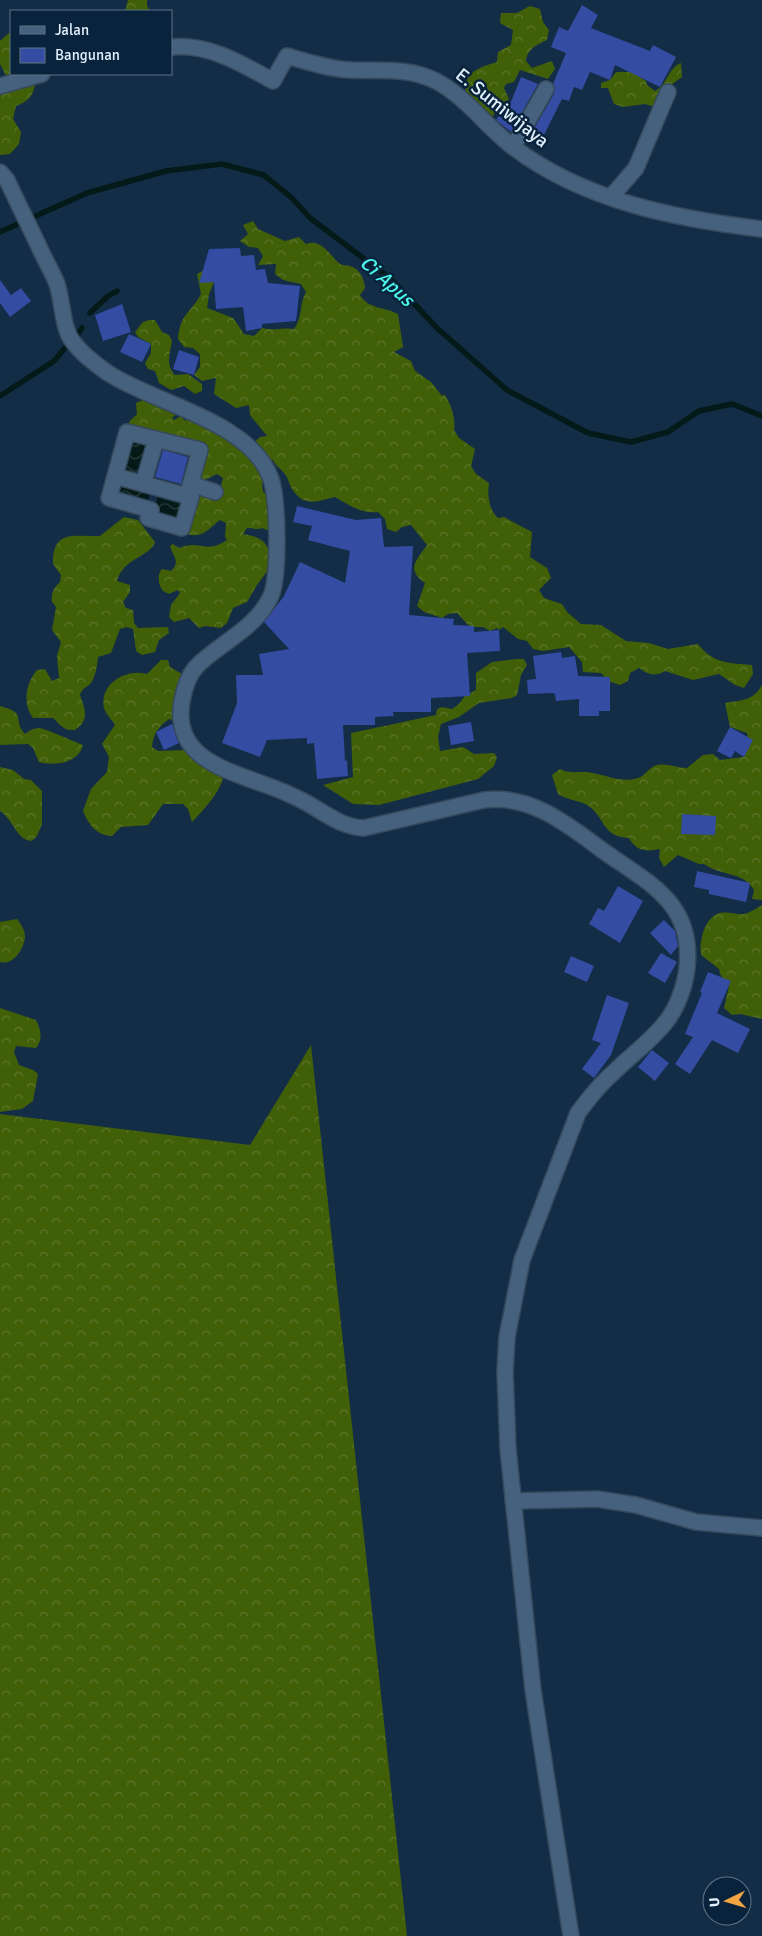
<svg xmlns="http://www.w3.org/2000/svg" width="762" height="1936" viewBox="0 0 762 1936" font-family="Signika,sans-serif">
	<defs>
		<pattern id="forest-crowns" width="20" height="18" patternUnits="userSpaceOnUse" patternTransform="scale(1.25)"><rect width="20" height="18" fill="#415f07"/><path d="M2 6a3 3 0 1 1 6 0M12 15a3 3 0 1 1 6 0" fill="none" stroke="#5c762c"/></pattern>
		<pattern id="water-waves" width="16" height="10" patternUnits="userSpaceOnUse" patternTransform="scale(1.25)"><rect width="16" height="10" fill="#041a18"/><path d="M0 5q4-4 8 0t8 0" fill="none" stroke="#283c3a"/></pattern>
	</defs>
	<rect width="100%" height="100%" fill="#132d46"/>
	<path fill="url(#forest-crowns)" d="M 128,0 L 147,0 L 147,6 L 150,11 L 125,11 Z
		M 530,6 L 540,9 L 543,22 L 549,30 L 547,40 C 538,44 527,49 526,61 L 532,68 L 552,61 L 555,69 L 548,79 L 520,70 L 514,82 L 506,84 L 504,88 L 509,99 L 506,102 L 497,104 L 494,115 L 490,117 L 466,96 C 462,73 477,68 497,62 L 498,52 L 511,45 L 513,30 L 500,23 L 501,13 L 517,13 Z
		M 9,33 L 11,34 L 11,74 L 42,74 C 29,87 40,97 16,106 L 13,119 L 21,132 L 19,144 L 10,154 L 0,155 L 0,96 L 9,82 L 0,64 L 0,41 Z
		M 681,63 L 682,77 L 671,85 L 658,108 L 645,104 L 623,107 L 614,104 L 608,88 L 601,88 L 601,83 L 610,80 L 616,72 L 631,72 L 646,81 L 647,85 L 655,91 C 667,85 669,67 681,63 Z
		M 253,221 L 258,229 L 285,241 L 299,237 L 306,244 C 321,238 329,254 339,263 C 342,266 346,265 350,266 C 360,269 364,278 365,288 L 360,295 C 368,309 385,307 398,314 L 403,347 L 394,352 L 411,361 L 415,371 L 431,382 L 442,396 L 444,394 C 451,404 456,418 454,430 L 459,438 L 475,449 L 471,466 L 476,474 L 489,483 C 487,495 489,510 498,518 L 504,517 L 532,532 L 530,557 L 547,568 L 551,578 L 539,590 L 544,598 L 562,604 L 567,612 L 581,624 L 601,625 L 626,641 L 649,643 L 668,649 L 698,644 C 713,664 730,663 752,665 L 753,674 L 744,688 L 735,685 L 719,674 L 693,680 L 665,671 C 655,677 648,675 639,668 L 630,673 L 628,681 L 620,685 L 608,681 L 601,673 L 583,672 L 582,662 L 569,647 L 543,651 L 533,649 L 527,641 L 518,639 L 503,627 L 499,630 L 497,628 L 490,631 L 483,627 L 470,627 L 457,613 L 448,614 L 442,618 L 424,612 L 417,606 L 425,583 C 405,569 417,560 427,545 L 411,525 L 402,527 L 396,532 L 387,529 L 385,519 L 378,512 C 361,514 349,505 335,497 C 318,501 304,508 292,489 C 289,484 288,478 285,474 C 280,468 276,466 272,459 L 265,481 L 262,483 L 263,492 L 269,495 L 271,506 L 268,515 L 275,517 L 272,532 L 262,528 C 257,530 253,528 247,528 L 243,534 C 265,538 269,543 271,566 L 257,585 L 247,602 L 233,608 L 227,623 L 221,628 L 205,626 L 199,628 L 189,618 L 174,622 L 169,617 L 171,605 L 180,593 L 178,590 L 169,594 L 163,591 C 158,585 157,574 162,569 L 171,571 C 181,561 173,557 170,546 L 173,544 L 179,548 C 199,539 205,555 227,540 L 225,537 L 226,523 L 220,520 C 209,528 203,539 187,534 L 192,498 L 198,494 L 208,496 L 213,501 L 217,500 L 223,478 L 217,474 L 205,480 L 199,480 C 197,463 190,447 177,436 L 160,437 L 156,431 L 146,431 L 129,425 L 129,422 L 137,414 L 136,403 L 148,398 L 179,412 L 172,418 L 174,420 L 181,416 L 185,421 L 190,417 L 253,443 L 260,437 L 267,436 L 250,415 L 249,405 L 236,408 L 214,394 L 216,378 L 202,381 L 194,375 L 200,367 L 200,354 L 193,348 L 184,347 L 178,339 C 180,314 190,314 201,294 L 197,274 L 206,269 L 216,277 L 209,294 L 207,308 L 233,318 L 244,334 L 254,336 L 262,328 C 274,331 283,327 294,329 C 303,317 299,304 306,292 L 301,284 L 283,280 L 275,274 L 276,264 L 258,265 L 263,256 L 258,248 L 249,247 L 240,241 L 248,234 L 243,225 Z
		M 149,320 L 155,320 L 162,332 L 169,335 L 172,341 C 170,353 165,364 175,375 L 188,374 L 202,384 L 202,391 L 195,394 L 184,386 L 171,390 L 159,383 L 155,371 L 148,369 L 145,363 L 151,353 L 151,344 L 138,337 L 135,332 L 143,322 Z
		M 124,517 L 138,520 L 155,542 C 150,557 123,558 117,581 L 130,585 L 130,592 L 123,602 L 126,608 L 133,610 L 134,623 L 138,628 L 168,627 L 169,633 L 159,640 L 155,652 L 142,655 L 136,651 L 133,629 L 127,627 L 120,629 L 111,653 L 98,657 C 97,666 96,675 91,683 C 86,688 82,688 80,695 C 85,709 90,720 75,730 C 63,731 61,725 53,718 L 33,718 C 22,703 26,683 37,670 L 45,669 L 52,681 L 59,678 L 57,656 L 61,642 L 52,630 L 56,607 L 52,602 C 51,593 53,589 60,582 L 61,575 L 53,564 C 52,528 76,537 100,536 Z
		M 517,659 L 524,659 L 527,665 L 521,675 L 517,695 L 512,698 L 479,703 L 459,717 L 441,724 L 438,737 L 440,751 L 463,747 L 474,754 L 494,753 L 497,757 L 494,766 L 478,779 L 379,805 L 353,804 L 323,785 L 353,777 L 351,733 L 436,715 L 437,709 L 442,707 L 452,709 L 459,704 L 465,696 L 476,690 L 476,673 L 492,662 Z
		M 161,660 L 168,660 L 170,667 L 182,674 L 182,680 L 176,721 L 169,719 C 159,726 153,734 152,747 L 158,751 L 188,750 L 224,771 C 224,788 204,810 192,822 L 188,809 L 183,804 L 163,804 L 148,825 L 121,827 L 112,836 C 96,835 89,825 83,811 L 91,789 L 107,772 L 109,757 L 102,744 L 115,725 C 111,719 106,714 104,708 C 99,684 126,668 147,674 Z
		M 762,685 L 762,900 L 752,899 L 754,890 C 743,871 720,876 704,864 L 699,864 L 678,855 L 664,867 L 659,858 L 660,849 C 646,852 636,851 629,838 C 601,837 606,817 587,805 C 578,800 567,800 558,794 L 552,775 L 560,769 C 570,775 581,770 593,773 C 608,776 623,783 638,778 C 645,776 649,767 657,765 C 667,763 677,768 687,768 L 703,755 L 713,754 L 720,760 L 744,757 L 744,752 L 749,743 L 747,733 L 730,727 L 725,703 C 742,700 753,701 762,685 Z
		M 0,706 C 29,714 11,718 25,734 C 30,730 34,728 40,728 C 43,728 78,743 83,745 C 78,764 54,766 39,762 L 33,748 L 28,744 L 0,745 Z
		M 0,767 L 13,770 L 24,779 L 31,780 L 42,791 L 42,824 L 37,836 L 32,841 C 16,840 14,820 0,811 Z
		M 762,905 L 762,1019 L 740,1014 L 732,1015 L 724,1008 L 729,986 L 722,979 L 719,969 L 701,955 C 699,942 704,920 717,914 C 726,910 735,915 744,914 C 750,913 757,908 762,905 Z
		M 17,919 C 21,924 25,930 25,937 C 24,949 13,966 0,962 L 0,922 Z
		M 0,1008 L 36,1020 C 41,1030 43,1040 36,1048 L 16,1046 L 14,1052 L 19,1065 L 33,1070 L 38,1074 L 33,1101 L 22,1109 L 0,1112 Z
		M 311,1045 L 407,1936 L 0,1936 L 0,1114 L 250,1145 Z"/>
	<path fill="url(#water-waves)" d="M 129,437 L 152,444 L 143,478 L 120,471 Z
		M 117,482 L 150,492 L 147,506 L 113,497 Z
		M 159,492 L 188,500 L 181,524 L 152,516 Z"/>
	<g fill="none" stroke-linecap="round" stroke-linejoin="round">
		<path stroke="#041a18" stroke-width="5.5" d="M 0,232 L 87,193 L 166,171 L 222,164 L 264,175 L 292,198 L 310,218 L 391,279 L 437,328 L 507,390 L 588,433 L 631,442 L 668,432 L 699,411 L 732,404 L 762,416
			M 90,313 L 108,296 L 117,291
			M 74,339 L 82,328
			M 0,396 L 54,361 L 69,343"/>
	</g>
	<path fill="#344ca2" d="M 582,5 L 598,15 L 591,28 L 650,51 L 653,45 L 676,57 L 660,87 L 615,65 L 610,80 L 590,72 L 582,90 L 574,87 L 569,101 L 562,99 L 543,137 L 532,132 L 554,94 L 553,84 L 566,53 L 551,47 L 559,27 L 568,31 Z
		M 521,77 L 538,84 L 511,132 L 496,120 L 504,107 L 508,109 Z
		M 240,248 L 241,256 L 254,255 L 256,270 L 265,269 L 268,283 L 300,286 L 296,321 L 262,324 L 262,328 L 246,331 L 243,307 L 216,309 L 214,282 L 199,283 L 209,249 Z
		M 0,280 L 11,295 L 21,288 L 31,301 L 10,317 L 0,303 Z
		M 122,304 L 131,332 L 103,341 L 95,315 Z
		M 129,334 L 151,344 L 142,362 L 120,352 Z
		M 179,350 L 199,357 L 194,375 L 173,369 Z
		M 163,450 L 188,457 L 181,484 L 155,477 Z
		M 297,506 L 356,520 L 381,518 L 384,547 L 413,546 L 409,615 L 454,619 L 453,625 L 474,626 L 474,632 L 499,630 L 500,651 L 467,653 L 470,696 L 431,698 L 431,712 L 393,712 L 394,716 L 375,717 L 375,725 L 343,725 L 345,761 L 347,760 L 348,776 L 317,779 L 314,743 L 307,744 L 307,738 L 267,740 L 260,757 L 222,743 L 237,703 L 236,675 L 263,675 L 259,654 L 289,649 L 264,622 L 284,596 L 300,562 L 345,583 L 350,551 L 308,540 L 312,526 L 293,522 Z
		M 561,652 L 562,658 L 575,656 L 578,676 L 610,677 L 610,711 L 599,711 L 599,716 L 579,716 L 579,699 L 556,701 L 555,694 L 552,693 L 528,694 L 527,680 L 536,679 L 533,656 Z
		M 471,722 L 474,741 L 451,745 L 448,726 Z
		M 172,724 L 179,743 L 164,750 L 156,732 Z
		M 730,727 L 753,740 L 744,757 L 735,751 L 731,758 L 717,751 Z
		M 682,814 L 716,816 L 715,835 L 681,834 Z
		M 697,871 L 750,883 L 746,902 L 709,894 L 709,890 L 694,887 Z
		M 618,886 L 643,901 L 620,943 L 589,924 L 598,908 L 604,911 Z
		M 664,920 L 675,931 L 678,946 L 671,955 L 650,933 Z
		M 661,953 L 677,962 L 665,983 L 648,973 Z
		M 571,956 L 594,966 L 587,982 L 564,972 Z
		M 708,972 L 731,981 L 717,1013 L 750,1029 L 738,1053 L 712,1040 L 690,1074 L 675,1064 L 693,1037 L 685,1034 L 702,993 L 700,992 Z
		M 607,995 L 629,1003 L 611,1055 L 594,1078 L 582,1069 L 601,1043 L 592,1040 Z
		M 652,1050 L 669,1063 L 655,1081 L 638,1067 Z"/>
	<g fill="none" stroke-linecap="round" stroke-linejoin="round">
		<g stroke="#36495d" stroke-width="18">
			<path id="minor" d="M 171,47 C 208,43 242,64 273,81 L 287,56 C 308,62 329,69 350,70 C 379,71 409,67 436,81 C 465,96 487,127 513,147 C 584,201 676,219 762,229
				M 0,86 L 42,74
				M 513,147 L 546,89
				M 0,172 L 7,180 C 18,204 30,227 41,251 C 46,262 53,273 57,284 C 63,302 62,328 73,342 C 82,354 95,364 108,373 C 155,404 251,421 271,479 C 278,500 280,579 270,598 C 255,629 218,644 196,667 C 188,676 184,690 182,701 C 172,756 223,769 263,784 C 278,789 292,795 305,802 C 325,813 341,827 364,828 L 484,800 C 530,794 567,824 602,850 C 648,883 694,902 687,968 C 685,986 677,1009 665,1023 C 650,1042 630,1056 613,1073 C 599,1085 589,1098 578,1113 L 522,1260 L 507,1337 L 505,1372 L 508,1449 L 533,1690 L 571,1936
				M 611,197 L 636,168 L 668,92
				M 115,476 L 187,496 L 191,497 L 182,528 L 148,518 L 151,510 L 109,498 L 127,432 L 200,450 L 187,496
				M 143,484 L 156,440
				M 191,484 L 215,492
				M 513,1501 L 597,1499 L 636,1505 L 696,1522 L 762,1528"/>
		</g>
		<use href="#minor" stroke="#45617d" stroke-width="15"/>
	</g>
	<g text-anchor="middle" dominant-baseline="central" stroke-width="5" stroke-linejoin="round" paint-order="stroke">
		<g font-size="19" fill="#e2effc" stroke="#08233b">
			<text transform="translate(502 108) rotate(39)">E. Sumiwijaya</text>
		</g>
		<g font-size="20" font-style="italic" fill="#4df8ec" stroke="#08233b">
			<text transform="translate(387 281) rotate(42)">Ci Apus</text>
		</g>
	</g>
	<rect x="10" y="10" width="162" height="65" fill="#08233b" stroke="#5f7588"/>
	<rect x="20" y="26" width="25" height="8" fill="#45617d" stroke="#5f7588"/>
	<text x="55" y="35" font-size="15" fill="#e2effc">Jalan</text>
	<rect x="20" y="48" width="25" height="15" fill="#344ca2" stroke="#5f7588"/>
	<text x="55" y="60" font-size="15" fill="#e2effc">Bangunan</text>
	<g transform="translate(727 1901) rotate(265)"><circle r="24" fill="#08233b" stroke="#5f7588"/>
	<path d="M0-4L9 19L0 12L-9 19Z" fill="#f3a442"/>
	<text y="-8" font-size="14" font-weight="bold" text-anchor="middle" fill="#e2effc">U</text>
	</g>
</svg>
